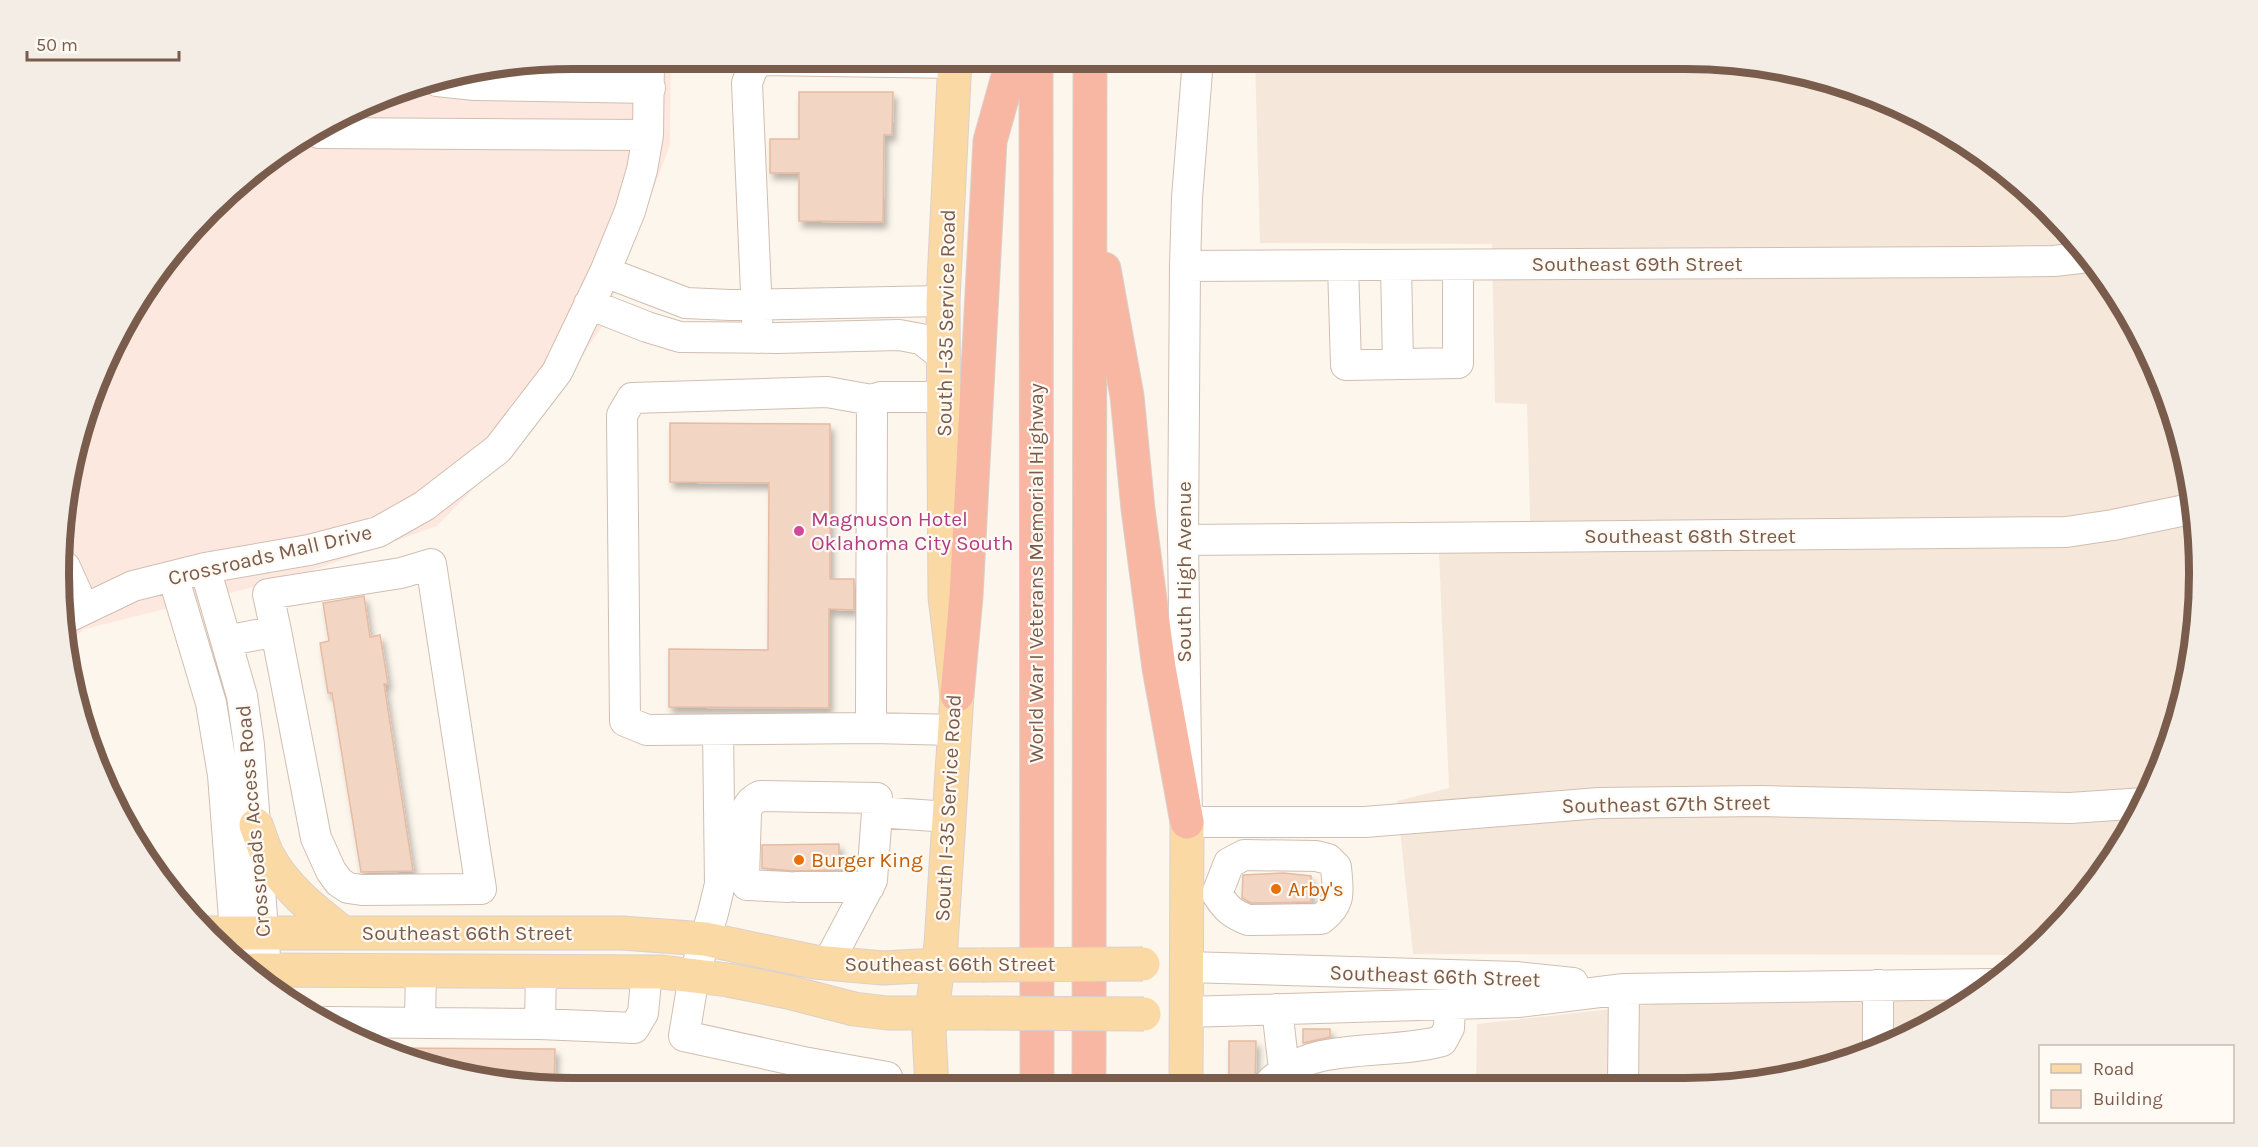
<svg xmlns="http://www.w3.org/2000/svg" width="2258" height="1147" viewBox="0 0 2258 1147" font-family="Karla,sans-serif">
	<defs>
		<filter id="shadow"><feDropShadow dx="3.5" dy="6" stdDeviation="3" flood-color="#0004"/></filter>
	</defs>
	<rect width="100%" height="100%" fill="#fdf6ec"/>
	<path fill="#f5e8da" d="M 1255,59 L 1718,60 L 1817,76 L 1912,111 L 1998,165 L 2071,234 L 2130,316 L 2172,408 L 2195,506 L 2198,607 L 2182,706 L 2147,801 L 2072,913 L 2024,955 L 1413,954 L 1397,801 L 1449,788 L 1439,553 L 1531,553 L 1527,404 L 1495,403 L 1492,244 L 1260,243 Z
		M 1683,1001 L 1971,1001 L 1850,1061 L 1751,1084 L 1476,1085 L 1477,1024 Z"/>
	<path fill="#fde8e0" d="M 574,59 L 671,59 L 670,145 L 601,328 L 533,428 L 437,526 L 294,577 L 85,629 L 64,645 L 68,473 L 98,377 L 145,288 L 260,165 L 408,86 Z"/>
	<path fill="#f3d5c3" stroke="#e6bba3" stroke-width="1.5" filter="url(#shadow)" d="M 799,92 L 893,92 L 892,135 L 884,135 L 883,222 L 799,221 L 799,173 L 770,173 L 770,139 L 799,139 Z
		M 670,423 L 830,424 L 830,579 L 854,579 L 854,610 L 829,609 L 829,708 L 669,707 L 669,649 L 768,650 L 769,483 L 670,482 Z
		M 364,596 L 370,637 L 380,635 L 388,684 L 384,684 L 413,871 L 361,872 L 332,693 L 328,693 L 320,643 L 329,641 L 323,603 Z
		M 839,844 L 839,870 L 793,871 L 762,868 L 762,845 Z
		M 1284,873 L 1311,876 L 1311,902 L 1251,903 L 1242,898 L 1243,875 Z
		M 1303,1029 L 1330,1029 L 1330,1037 L 1303,1043 Z
		M 1229,1041 L 1256,1041 L 1255,1085 L 1229,1086 Z
		M 385,1048 L 555,1049 L 554,1087 L 540,1087 L 441,1071 L 384,1050 Z"/>
	<g fill="none" stroke-linecap="round" stroke-linejoin="round">
		<g stroke="#d1beb0" stroke-width="32">
			<path id="minor" d="M 1198,59 L 1187,198 L 1185,266 L 1183,540 L 1187,822 L 1365,822 L 1599,803 L 1760,801 L 2070,808 L 2145,803
				M 437,81 L 475,85 L 650,88
				M 319,133 L 648,135
				M 1343,265 L 1346,365 L 1458,363 L 1458,265
				M 1396,265 L 1398,364
				M 1185,266 L 1976,262 L 2054,261 L 2088,257
				M 605,272 L 686,303 L 730,305 L 943,301
				M 589,304 L 647,327 L 680,337 L 777,338 L 899,335 L 921,339 L 944,357
				M 758,338 L 747,83 L 752,69 L 761,60 L 955,63
				M 944,397 L 881,397 L 872,400 L 871,712 L 873,728 L 954,730
				M 872,400 L 827,392 L 632,398 L 622,415 L 625,721 L 647,730 L 873,728
				M 1183,540 L 2066,532 L 2113,525 L 2195,508
				M 65,567 L 84,609
				M 205,568 L 242,696 L 249,745 L 266,970
				M 173,576 L 211,703 L 223,775 L 237,958
				M 64,619 L 133,586 L 205,568 L 309,550 L 378,532 L 424,506 L 498,449 L 557,372 L 605,272 L 630,211 L 642,170 L 648,135 L 649,59
				M 226,641 L 276,631 L 316,838 L 331,871 L 339,882 L 348,888 L 362,890 L 481,889 L 431,564 L 401,573 L 268,594 L 276,631
				M 718,730 L 720,884 L 713,913 L 694,976 L 684,1036 L 803,1062 L 887,1077 L 888,1086
				M 1244,855 L 1316,856 L 1328,859 L 1336,867 C 1338,891 1342,903 1321,919 L 1248,920 C 1232,914 1226,908 1217,894 L 1229,863 Z
				M 788,887 L 747,885 L 744,877 L 746,812 C 748,804 752,800 760,796 L 877,798 L 877,812
				M 797,887 L 869,887
				M 828,963 L 872,880 L 877,812 L 949,817
				M 1187,967 L 1516,977 L 1573,983
				M 1878,985 L 1878,1047
				M 1277,1009 L 1284,1069
				M 1186,1012 L 1518,1002 L 1624,989 L 1991,984
				M 327,1022 L 540,1024 L 634,1028 L 643,1013 L 647,971
				M 420,1023 L 421,970
				M 540,1024 L 541,970
				M 1623,1084 L 1624,989
				M 1272,1085 L 1272,1081 C 1314,1040 1388,1056 1442,1041 L 1449,1028 L 1450,1004"/>
		</g>
		<g stroke="#dad1cd" stroke-width="35">
			<path id="major" d="M 256,825 C 260,835 263,846 268,856 C 286,889 314,910 343,933
				M 206,933 L 622,933 L 705,939 L 815,962 L 883,968 L 938,965 L 982,965
				M 254,970 L 662,972 L 728,980 L 788,992 L 854,1009 L 887,1013 L 985,1013
				M 932,1086 L 929,1033 L 941,944 L 957,695 L 945,597 L 943,301 L 955,59
				M 1186,1086 L 1187,822"/>
		</g>
		<g stroke="#dad1cd" stroke-width="35">
			<path id="highway" d="M 1036,59 L 1037,1086
				M 1104,269 L 1127,396 L 1138,509 L 1159,668 L 1187,822
				M 957,695 L 966,597 L 990,141 L 1013,59
				M 1089,1086 L 1090,59"/>
		</g>
		<use href="#minor" stroke="#fff" stroke-width="30"/>
		<use href="#major" stroke="#fbd9a5" stroke-width="33"/>
		<use href="#highway" stroke="#f7b7a3" stroke-width="33"/>
		<g stroke="#dad1cd" stroke-width="35" stroke-linecap="butt">
			<path id="major-bridge" d="M 982,965 L 1143,964
				M 985,1013 L 1144,1014"/>
		</g>
		<use href="#major-bridge" stroke="#fbd9a5" stroke-width="33"/>
	</g>
	<circle fill="#d1479c" stroke="#fffaf3" stroke-width="2" cx="799" cy="531" r="6"/>
	<g fill="#e8710a" stroke="#fffaf3" stroke-width="2">
		<circle cx="799" cy="860" r="6"/>
		<circle cx="1276" cy="889" r="6"/>
	</g>
	<g text-anchor="middle" dominant-baseline="central" stroke-width="4.5" stroke-linejoin="round" paint-order="stroke">
		<g font-size="21" fill="#7a5c4d" stroke="#fffaf3">
			<text x="1637" y="264">Southeast 69th Street</text>
			<text transform="translate(946 323) rotate(-89)">South I-35 Service Road</text>
			<text x="1690" y="536">Southeast 68th Street</text>
			<text transform="translate(270 555) rotate(-13)">Crossroads Mall Drive</text>
			<text transform="translate(1184 572) rotate(-90)">South High Avenue</text>
			<text transform="translate(1036 573) rotate(-90)">World War I Veterans Memorial Highway</text>
			<text transform="translate(1666 804) rotate(-1)">Southeast 67th Street</text>
			<text transform="translate(948 808) rotate(-87)">South I-35 Service Road</text>
			<text transform="translate(253 821) rotate(-95)">Crossroads Access Road</text>
			<text x="467" y="933">Southeast 66th Street</text>
			<text x="950" y="964">Southeast 66th Street</text>
			<text transform="translate(1435 976) rotate(2)">Southeast 66th Street</text>
		</g>
		<g font-size="21" fill="#b23c85" stroke="#fffaf3" text-anchor="start">
			<text x="811" y="519">Magnuson Hotel<tspan x="811" dy="24">Oklahoma City South</tspan></text>
		</g>
		<g font-size="21" fill="#c56008" stroke="#fffaf3" text-anchor="start">
			<text x="811" y="860">Burger King</text>
			<text x="1288" y="889">Arby's</text>
		</g>
	</g>
	<path d="M0 0H2258V1147H0ZM573 69H1685A504 504 0 0 1 2189 573V574A504 504 0 0 1 1685 1078H573A504 504 0 0 1 69 574V573A504 504 0 0 1 573 69Z" fill="#f4ede6" fill-rule="evenodd"/>
	<path fill="none" stroke="#7a5c4d" stroke-width="8" d="M573 69H1685A504 504 0 0 1 2189 573V574A504 504 0 0 1 1685 1078H573A504 504 0 0 1 69 574V573A504 504 0 0 1 573 69Z"/>
	<rect x="2039" y="1045" width="195" height="78" fill="#fffaf3" stroke="#cabbb1" stroke-width="1.5"/>
	<rect x="2051" y="1064" width="30" height="9" fill="#fbd9a5" stroke="#cabbb1" stroke-width="1.5"/>
	<text x="2093" y="1075" font-size="18" fill="#7a5c4d">Road</text>
	<rect x="2051" y="1090" width="30" height="18" fill="#f3d5c3" stroke="#cabbb1" stroke-width="1.5"/>
	<text x="2093" y="1105" font-size="18" fill="#7a5c4d">Building</text>
	<path d="M27 51v9h152v-9" fill="none" stroke="#7a5c4d" stroke-width="3"/>
	<text x="36" y="51" font-size="18" fill="#7a5c4d" stroke="#fffaf3" stroke-width="4.5" paint-order="stroke">50 m</text>
</svg>
